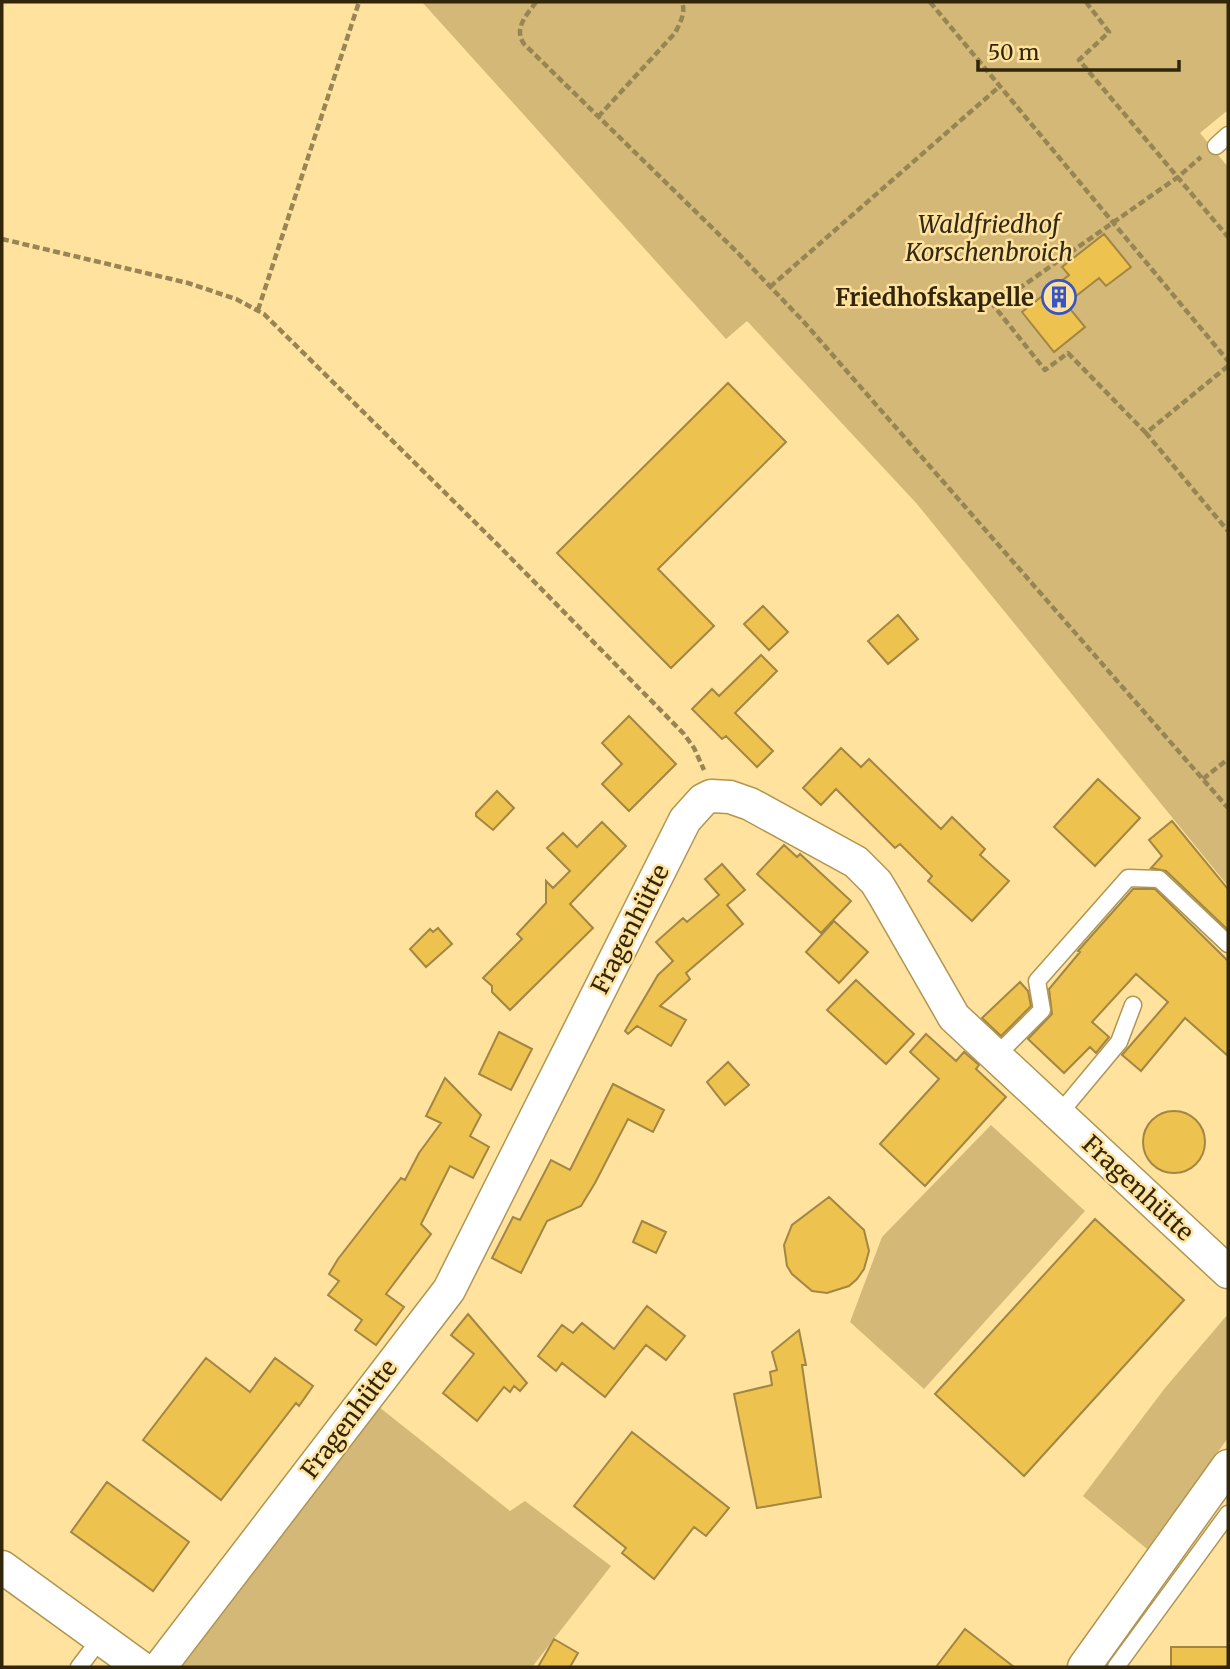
<svg xmlns="http://www.w3.org/2000/svg" width="1230" height="1669" viewBox="0 0 1230 1669" font-family="Merriweather,serif">
	<rect width="100%" height="100%" fill="#fee29d"/>
	<path fill="#d3b877" d="M 422,2 L 1228,2 L 1228,110 L 1200,133 L 1228,167 L 1228,886 L 917,504 L 747,321 L 726,339 Z
		M 991,1125 L 1085,1211 L 924,1389 L 850,1322 L 882,1237 Z
		M 1228,1314 L 1228,1438 L 1147,1549 L 1083,1496 L 1165,1388 Z
		M 374,1403 L 510,1511 L 525,1501 L 611,1566 L 532,1667 L 176,1667 Z"/>
	<path fill="#eec24f" stroke="#a18644" stroke-width="2" d="M 1104,234 L 1131,267 L 1106,286 L 1099,278 L 1066,304 L 1085,327 L 1054,352 L 1022,312 L 1069,275 L 1062,267 Z
		M 728,383 L 786,442 L 658,569 L 714,626 L 671,668 L 557,553 Z
		M 763,606 L 788,632 L 769,650 L 744,624 Z
		M 898,615 L 918,639 L 888,664 L 868,641 Z
		M 761,655 L 777,671 L 735,713 L 773,751 L 757,767 L 726,736 L 722,739 L 692,709 L 712,689 L 719,696 Z
		M 629,716 L 676,764 L 629,811 L 602,784 L 622,764 L 602,743 Z
		M 841,748 L 861,767 L 869,759 L 941,829 L 952,817 L 985,849 L 980,855 L 1009,881 L 972,921 L 928,881 L 932,876 L 900,844 L 895,848 L 836,789 L 821,805 L 803,788 Z
		M 1098,779 L 1140,818 L 1095,866 L 1054,827 Z
		M 497,791 L 514,808 L 493,830 L 476,816 L 476,813 Z
		M 1172,821 L 1228,889 L 1228,930 L 1166,871 L 1151,868 L 1162,856 L 1149,840 Z
		M 602,822 L 626,846 L 570,904 L 593,928 L 510,1010 L 492,992 L 492,986 L 483,978 L 522,939 L 517,934 L 546,903 L 546,881 L 553,888 L 570,871 L 547,848 L 563,833 L 577,847 Z
		M 784,845 L 797,857 L 800,854 L 851,901 L 821,933 L 757,874 Z
		M 722,864 L 745,890 L 727,905 L 743,924 L 686,973 L 690,979 L 660,1006 L 686,1020 L 671,1046 L 637,1026 L 628,1034 L 625,1031 L 658,975 L 673,961 L 656,942 L 683,918 L 687,922 L 719,895 L 705,879 Z
		M 1133,889 L 1155,889 L 1228,961 L 1228,1056 L 1185,1018 L 1141,1071 L 1122,1055 L 1168,1002 L 1136,974 L 1092,1022 L 1109,1037 L 1096,1053 L 1090,1047 L 1064,1073 L 1028,1039 L 1052,1014 L 1049,989 L 1080,952 L 1078,951 Z
		M 834,921 L 868,952 L 839,983 L 806,952 Z
		M 438,928 L 452,944 L 426,967 L 410,949 L 430,929 L 433,932 Z
		M 856,980 L 914,1034 L 886,1064 L 827,1010 Z
		M 1020,982 L 1028,991 L 1031,1006 L 1001,1036 L 982,1018 Z
		M 499,1032 L 532,1049 L 511,1090 L 479,1074 Z
		M 926,1034 L 956,1061 L 964,1052 L 979,1065 L 976,1069 L 1006,1097 L 925,1186 L 880,1144 L 939,1079 L 910,1052 Z
		M 728,1062 L 749,1085 L 725,1105 L 707,1082 Z
		M 445,1078 L 481,1115 L 470,1136 L 489,1147 L 473,1178 L 450,1166 L 421,1224 L 431,1234 L 386,1294 L 404,1307 L 376,1345 L 355,1330 L 362,1320 L 328,1295 L 339,1281 L 329,1274 L 338,1259 L 401,1178 L 405,1180 L 419,1153 L 441,1123 L 426,1116 Z
		M 613,1084 L 664,1110 L 653,1132 L 628,1119 L 595,1183 L 581,1206 L 547,1221 L 521,1273 L 492,1258 L 513,1217 L 520,1220 L 551,1160 L 570,1170 Z
		M1143 1142a31 31 0 1 1 62 0a31 31 0 1 1-62 0Z
		M 829,1197 L 864,1230 L 869,1251 L 864,1269 L 857,1279 L 849,1286 L 827,1293 L 812,1291 L 792,1274 L 787,1266 L 784,1245 L 792,1225 Z
		M 1095,1219 L 1184,1300 L 1024,1476 L 935,1394 Z
		M 642,1221 L 666,1232 L 656,1253 L 633,1242 Z
		M 647,1306 L 685,1336 L 666,1360 L 646,1345 L 605,1397 L 562,1363 L 556,1371 L 538,1356 L 562,1325 L 573,1333 L 582,1323 L 614,1349 Z
		M 468,1314 L 527,1383 L 520,1391 L 514,1386 L 510,1392 L 504,1387 L 477,1421 L 443,1393 L 474,1354 L 451,1335 Z
		M 799,1330 L 806,1365 L 802,1365 L 821,1497 L 757,1508 L 734,1394 L 772,1385 L 770,1372 L 777,1370 L 772,1352 Z
		M 206,1358 L 250,1392 L 275,1358 L 313,1386 L 299,1406 L 296,1403 L 221,1500 L 143,1440 Z
		M 632,1432 L 729,1508 L 706,1536 L 694,1527 L 654,1579 L 622,1553 L 626,1548 L 574,1506 Z
		M 107,1482 L 189,1542 L 153,1591 L 71,1532 Z
		M 965,1629 L 1014,1667 L 936,1667 Z
		M 554,1639 L 578,1653 L 570,1667 L 538,1667 Z
		M 1171,1647 L 1228,1647 L 1228,1667 L 1171,1667 Z"/>
	<g fill="none" stroke-linecap="round" stroke-linejoin="round">
		<g stroke="#b09553" stroke-width="19">
			<path id="service" d="M 1216,146 L 1228,135
				M 996,1056 L 1042,1010 L 1037,981 L 1128,878 L 1159,879 L 1228,944
				M 1059,1114 L 1119,1042 L 1133,1005
				M 79,1667 L 101,1638
				M 1116,1667 L 1228,1514"/>
		</g>
		<g stroke="#b09553" stroke-width="35">
			<path id="minor" d="M 2,1567 L 140,1667
				M 160,1667 L 449,1290 L 685,820 L 703,800 L 711,796 L 730,797 L 750,804 L 856,862 L 876,882 L 884,895 L 954,1017 L 1228,1272
				M 1084,1667 L 1228,1466"/>
		</g>
		<path stroke="#988554" stroke-width="4.5" stroke-dasharray="7 3.5" stroke-linecap="butt" d="M 536,2 C 527,15 513,28 524,44 L 737,252 L 803,321 L 1228,808
			M 930,2 L 1228,361
			M 1086,2 L 1109,32 L 1079,60 L 1228,237
			M 598,117 L 675,33 C 680,23 686,13 682,2
			M 2,239 L 188,283 L 236,299 L 264,314 L 500,547 L 684,734 L 694,748 L 704,770
			M 770,287 L 1000,86
			M 258,310 L 359,2
			M 1228,366 L 1146,433 L 1228,531
			M 1146,433 L 1068,353 L 1045,370 L 994,306 L 1178,177 L 1201,157
			M 1203,779 L 1228,759"/>
		<use href="#service" stroke="#fff" stroke-width="16"/>
		<use href="#minor" stroke="#fff" stroke-width="32"/>
	</g>
	<defs>
		<g id="building-ring" transform="scale(1.75)"><circle r="9.5" fill="#fee29d" stroke="#3654c5" stroke-width="1.5"/><path d="M-4-6H4V6H1V3H-1V6H-4ZM-2.5-4.3h1.7v1.8h-1.7ZM.8-4.3h1.7v1.8H.8ZM-2.5-1h1.7V.8h-1.7ZM.8-1h1.7V.8H.8Z" fill="#3654c5"/></g>
	</defs>
	<g fill-rule="evenodd">
		<use href="#building-ring" x="1059" y="297"/>
	</g>
	<g text-anchor="middle" dominant-baseline="central" stroke-width="5" stroke-linejoin="round" paint-order="stroke">
		<g font-size="24" font-style="italic" fill="#312916" stroke="#fee29d">
			<text x="989" y="224">Waldfriedhof<tspan x="989" dy="28">Korschenbroich</tspan></text>
		</g>
		<g font-size="24" font-weight="bold" fill="#31260a" stroke="#fee29d" text-anchor="end">
			<text x="1034" y="297">Friedhofskapelle</text>
		</g>
		<g font-size="24" fill="#31260a" stroke="#fee29d">
			<text transform="translate(630 929) rotate(-63)">Fragenhütte</text>
			<text transform="translate(1138 1188) rotate(43)">Fragenhütte</text>
			<text transform="translate(349 1419) rotate(-53)">Fragenhütte</text>
		</g>
	</g>
	<rect width="1230" height="1669" fill="none" stroke="#31260a" stroke-width="7"/>
	<path d="M978 60v10h201v-10" fill="none" stroke="#31260a" stroke-width="3.5"/>
	<text x="988" y="60" font-size="21" fill="#31260a" stroke="#fee29d" stroke-width="5" paint-order="stroke">50 m</text>
</svg>
